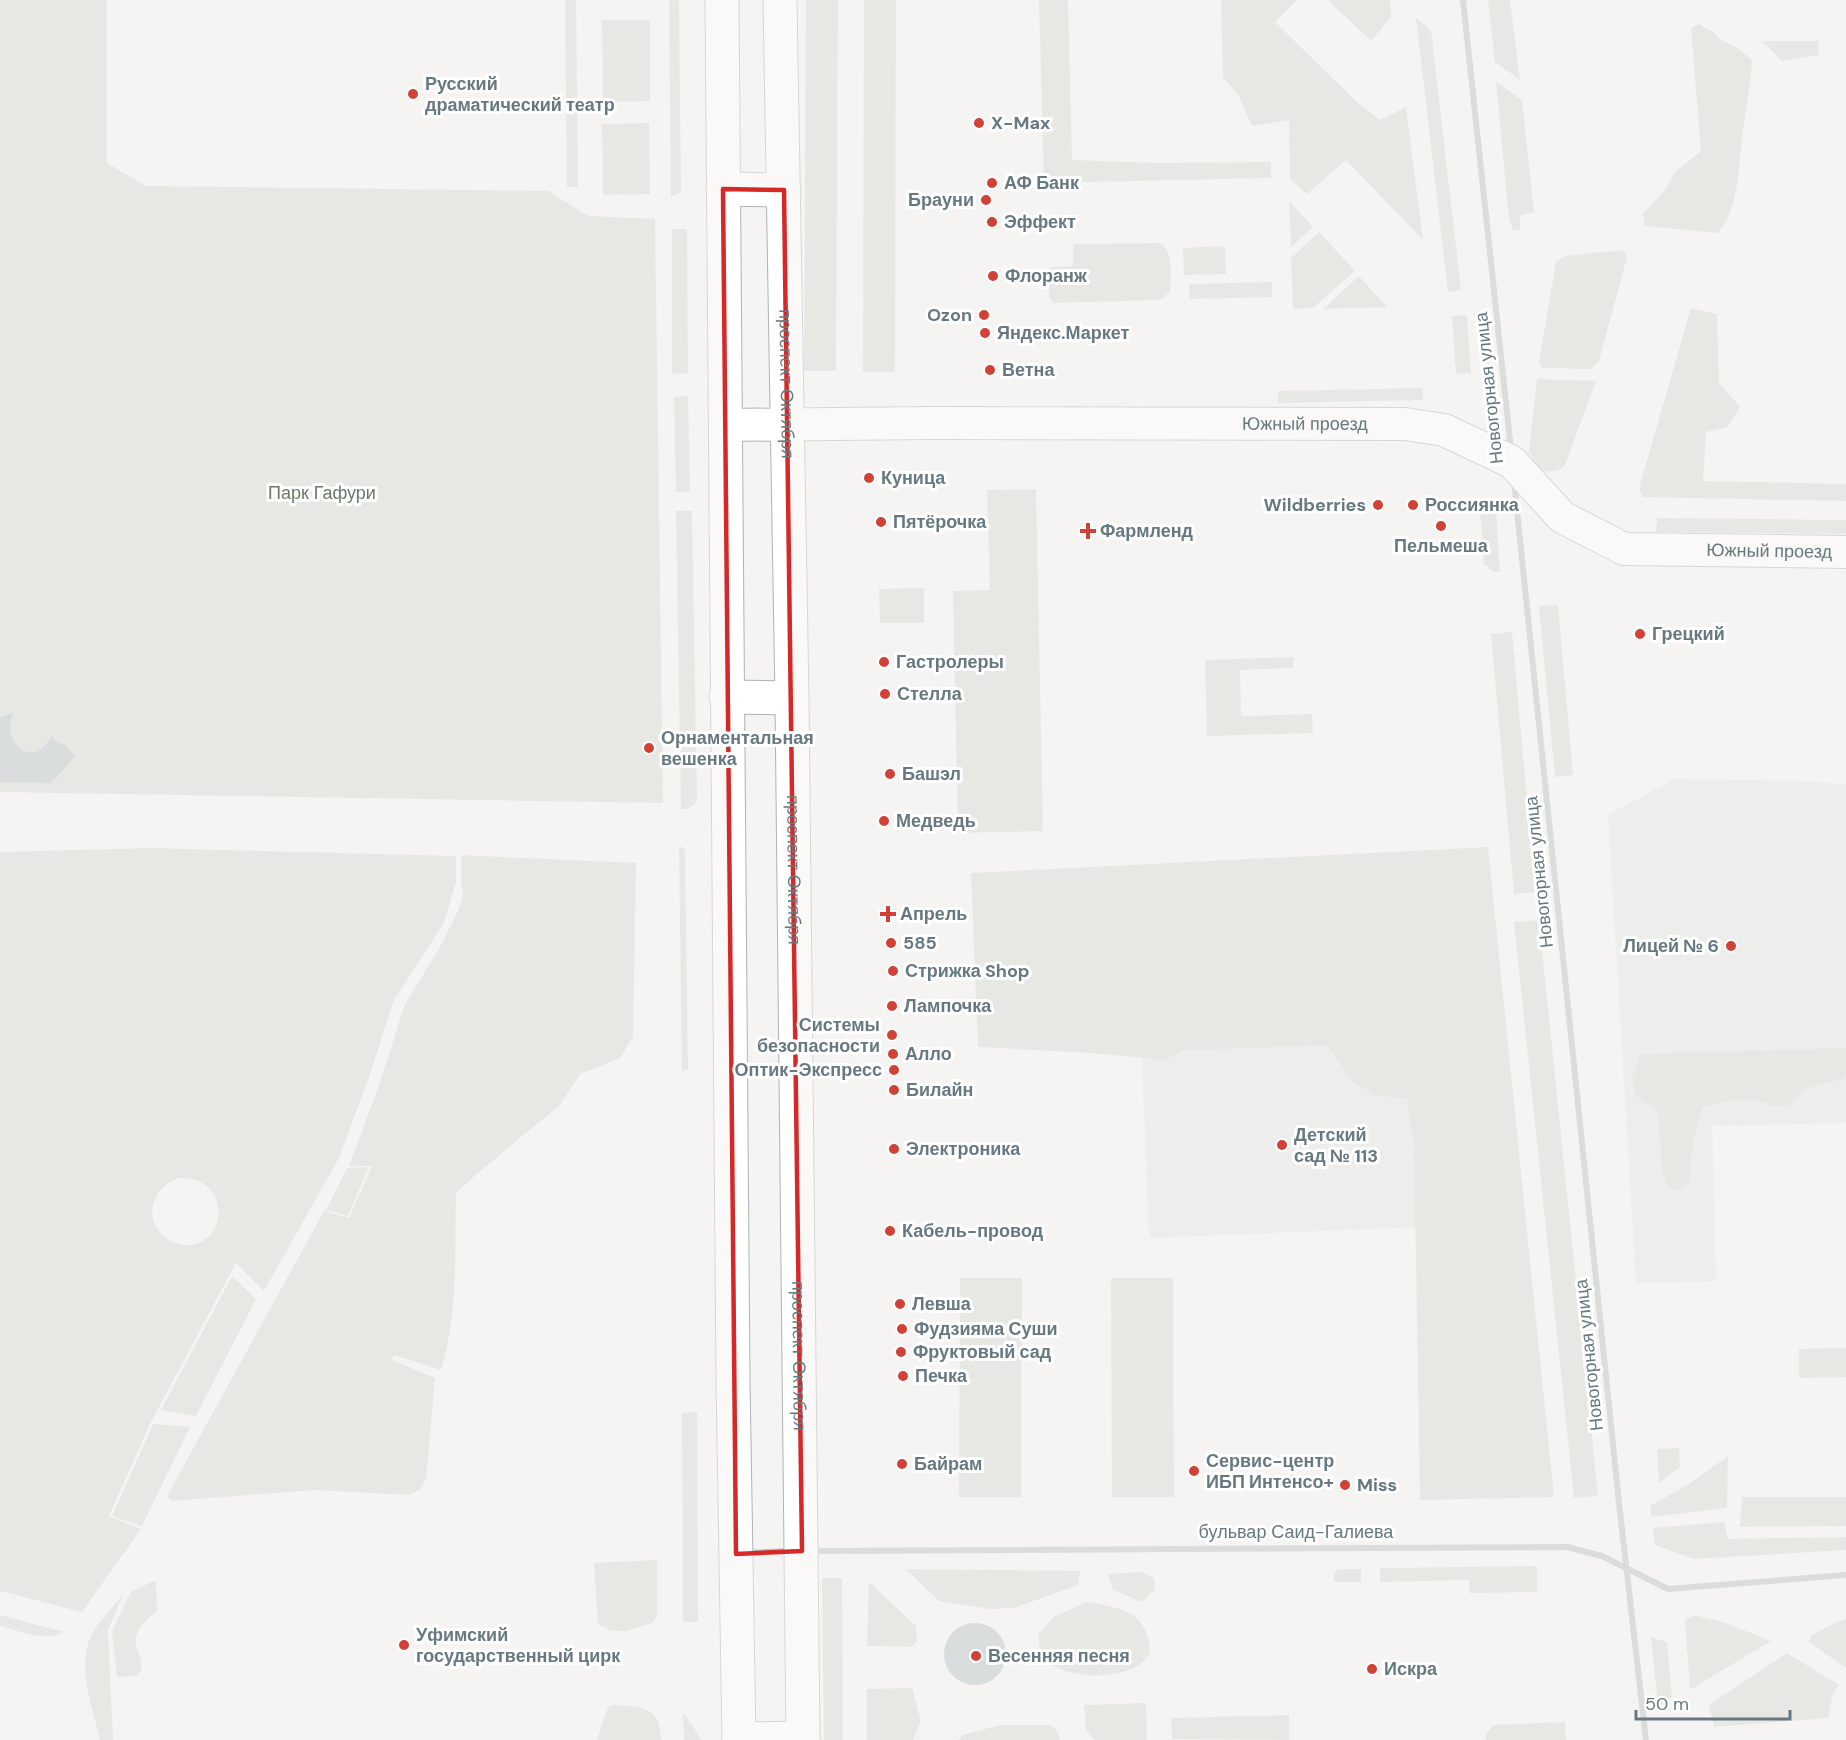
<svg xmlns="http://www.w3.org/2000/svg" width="1846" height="1740" viewBox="0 0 1846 1740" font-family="'DM Sans',sans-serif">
	<rect width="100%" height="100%" fill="#f5f4f2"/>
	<path fill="#e3e4e2" d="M 1674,779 L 1809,781 L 1846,785 L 1846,1123 L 1712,1126 L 1716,1281 L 1636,1283 L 1608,815 Z
		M 1410,921 L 1422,1227 L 1149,1238 L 1137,933 Z"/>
	<path fill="#d5d9d1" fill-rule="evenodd" d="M 0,0 L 107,0 L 107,163 L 146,186 L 548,191 L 588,216 L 655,219 L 663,803 L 0,792 Z
		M 565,0 L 576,0 L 578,187 L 567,187 Z
		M 669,0 L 679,0 L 681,192 L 671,197 Z
		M 806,0 L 838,0 L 836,371 L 804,371 Z
		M 864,0 L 896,0 L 895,372 L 863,372 Z
		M 1039,0 L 1068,0 L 1072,160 L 1159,163 L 1271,162 L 1271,178 L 1044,183 Z
		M 1221,0 L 1297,0 L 1275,22 L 1356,101 L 1380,120 L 1406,107 L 1423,240 L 1346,160 L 1307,194 L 1290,179 L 1289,120 L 1252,126 L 1239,96 L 1223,77 Z
		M 1328,0 L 1390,0 L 1391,17 L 1371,41 Z
		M 1488,0 L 1510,0 L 1520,80 L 1495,62 Z
		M 1416,18 L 1431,30 L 1461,290 L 1448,292 Z
		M 602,20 L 650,20 L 650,101 L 603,102 Z
		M 1699,24 L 1715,33 L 1720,39 L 1736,47 L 1752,60 C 1751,84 1746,106 1743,130 C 1738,164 1741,205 1718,233 L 1645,226 L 1643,214 L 1666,189 L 1674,173 L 1701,151 L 1691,28 Z
		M 1762,41 L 1819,41 L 1818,55 L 1782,61 Z
		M 1496,82 L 1522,100 L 1534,212 L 1520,216 L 1520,230 L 1513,230 L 1509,219 Z
		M 649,123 L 650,194 L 603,195 L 602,124 Z
		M 1289,201 L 1313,227 L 1291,247 Z
		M 672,229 L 687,229 L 688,373 L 672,374 Z
		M 1319,232 L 1355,271 L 1313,308 L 1293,309 L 1291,258 Z
		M 1159,243 C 1175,251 1170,276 1170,292 L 1160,300 L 1054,303 L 1049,298 L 1049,267 L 1073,266 L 1073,244 Z
		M 1225,246 L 1226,274 L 1184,275 L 1183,248 Z
		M 1624,250 L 1627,257 L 1599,361 L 1591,369 L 1543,368 L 1539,363 L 1556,262 L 1565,256 Z
		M 1359,276 L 1387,307 L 1323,309 Z
		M 1272,282 L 1272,297 L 1189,299 L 1189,284 Z
		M 1691,308 L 1717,314 L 1719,383 L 1740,407 L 1728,427 L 1706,432 L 1703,481 L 1846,484 L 1846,501 L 1643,497 L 1639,488 Z
		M 1467,315 L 1471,373 L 1456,374 L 1452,316 Z
		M 1537,379 L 1596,381 L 1565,465 L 1561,469 L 1547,472 L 1537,466 L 1529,452 Z
		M 1423,388 L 1423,400 L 1278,403 L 1278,391 Z
		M 688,396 L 690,492 L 676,492 L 674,397 Z
		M 1036,489 L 1043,831 L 958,833 L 953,591 L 990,590 L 987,490 Z
		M 1496,509 L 1500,572 L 1494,572 L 1484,564 L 1480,510 Z
		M 676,511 L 692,511 L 697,802 L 687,809 L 681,809 Z
		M 1657,518 L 1846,520 L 1846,534 L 1656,532 Z
		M 924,588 L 924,623 L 880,623 L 879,589 Z
		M 1558,605 L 1573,775 L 1555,777 L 1539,606 Z
		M 1512,632 L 1535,892 L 1514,894 L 1491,634 Z
		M 1293,657 L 1293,668 L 1240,670 L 1241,716 L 1312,714 L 1313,733 L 1207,736 L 1205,660 Z
		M 679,845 L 685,850 L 688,1069 L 682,1072 Z
		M 1488,847 L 1554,1497 L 1420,1500 L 1414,1146 L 1407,1099 L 1375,1095 L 1353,1082 L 1327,1045 L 1183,1050 L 1166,1060 L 1091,1053 L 978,1047 L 971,873 Z
		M 151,848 L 456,856 L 456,882 L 444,923 L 394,1000 L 368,1080 L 339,1158 L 264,1291 L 236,1263 L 152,1420 L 109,1516 L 141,1529 L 82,1612 L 0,1591 L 0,852 ZM 178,1178 C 233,1175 229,1248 184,1245 C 176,1244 169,1241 163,1236 C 142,1215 154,1188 178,1178 Z
		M 461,855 L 636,863 L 633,1037 L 620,1058 L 580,1074 L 560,1105 L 478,1173 L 456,1193 C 455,1249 458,1317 441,1370 L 394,1355 L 392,1360 L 435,1378 L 426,1479 L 419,1490 L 409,1495 L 315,1490 L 171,1501 L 167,1496 L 324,1211 L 349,1218 L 372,1166 L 349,1166 L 378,1088 L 405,1004 L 440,947 L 458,911 L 463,895 L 461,882 Z
		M 1539,920 L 1598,1496 L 1574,1498 L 1514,922 Z
		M 1846,1048 L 1846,1076 L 1842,1079 L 1804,1089 L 1790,1105 L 1774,1106 L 1757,1100 L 1727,1101 L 1702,1107 L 1693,1141 L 1689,1181 L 1685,1187 L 1677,1190 L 1670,1189 L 1662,1171 L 1658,1110 L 1636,1096 L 1632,1078 L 1641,1054 Z
		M 369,1167 L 348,1216 L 326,1210 L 347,1168 Z
		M 232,1276 L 256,1299 L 196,1416 L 161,1410 Z
		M 960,1278 L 1022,1278 L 1021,1497 L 959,1497 Z
		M 1111,1278 L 1173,1278 L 1174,1497 L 1112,1497 Z
		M 1846,1348 L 1846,1377 L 1799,1378 L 1799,1349 Z
		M 697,1412 L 698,1622 L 683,1622 L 682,1413 Z
		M 153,1424 L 190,1427 L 142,1526 L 112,1516 Z
		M 1679,1448 L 1680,1467 L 1659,1483 L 1657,1449 Z
		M 1728,1456 L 1727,1508 L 1651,1517 L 1650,1506 L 1689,1484 Z
		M 1742,1497 L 1846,1497 L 1846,1526 L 1740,1527 Z
		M 1724,1522 L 1728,1539 L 1846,1537 L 1846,1550 L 1694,1559 L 1655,1545 L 1653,1528 Z
		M 657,1560 L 657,1616 L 652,1623 L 626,1631 L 611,1631 L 598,1624 L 594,1563 Z
		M 1537,1566 L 1537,1592 L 1469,1593 L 1469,1580 L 1380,1582 L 1380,1568 Z
		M 906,1569 L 1080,1571 L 1078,1585 L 1014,1608 L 990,1609 L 939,1601 Z
		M 1338,1569 L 1361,1569 L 1361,1582 L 1334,1582 L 1334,1573 Z
		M 1141,1572 L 1154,1578 L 1155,1589 L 1142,1602 L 1113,1590 L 1108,1574 Z
		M 822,1578 L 842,1578 L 843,1740 L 824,1740 Z
		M 156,1580 L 157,1611 C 149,1617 141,1624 137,1634 C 131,1650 150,1661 137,1676 L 117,1677 L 112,1631 L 131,1592 Z
		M 869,1582 L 916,1626 L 917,1641 L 912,1647 L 867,1646 Z
		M 123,1595 L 108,1630 L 113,1740 L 100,1740 C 92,1705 73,1660 96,1627 C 104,1616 114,1606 123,1595 Z
		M 1087,1602 C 1123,1608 1149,1612 1150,1654 C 1146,1658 1141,1664 1136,1667 C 1114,1680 1054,1680 1042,1653 C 1039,1648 1039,1640 1038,1635 L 1053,1617 Z
		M 0,1615 L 64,1632 C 45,1643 20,1631 0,1626 Z
		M 1694,1615 L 1723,1622 L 1771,1641 L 1690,1690 L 1685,1620 Z
		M 1846,1619 L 1846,1668 L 1809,1642 L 1811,1636 L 1836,1622 Z
		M 1651,1637 L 1667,1642 L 1672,1697 L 1658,1707 Z
		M 1787,1653 L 1839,1685 L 1833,1693 L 1828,1718 L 1714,1727 L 1709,1705 Z
		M 912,1688 L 921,1721 L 913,1740 L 867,1740 L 867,1689 Z
		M 1146,1703 L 1147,1740 L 1095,1740 L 1086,1731 L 1084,1705 Z
		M 614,1705 C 642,1706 661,1707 661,1740 L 597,1740 L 607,1710 L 610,1706 Z
		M 683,1712 L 702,1740 L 684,1740 Z
		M 1289,1715 L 1289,1740 L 1172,1739 L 1171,1718 Z
		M 1565,1722 L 1566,1740 L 1579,1740 L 1485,1740 L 1487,1732 L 1494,1725 Z
		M 1000,1725 L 1051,1725 L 1058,1732 L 1060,1740 L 958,1740 L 963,1735 Z"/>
	<path fill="#b5c1c4" d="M 13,713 C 0,744 36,771 51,736 L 57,742 L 66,745 L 75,757 L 51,783 L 0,782 L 0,717 Z
		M944 1654a31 31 0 1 1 62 0a31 31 0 1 1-62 0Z"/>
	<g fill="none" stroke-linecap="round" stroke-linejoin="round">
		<g stroke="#afb5b8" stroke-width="34">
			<g id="secondary">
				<path id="s1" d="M 725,425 L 932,423 L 1405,424 L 1444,430 L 1512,462 L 1562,517 L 1624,549 L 1846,552"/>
			</g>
		</g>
		<g stroke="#aeb3b6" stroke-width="35">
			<g id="primary">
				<path d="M 722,0 L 733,1380 L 739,1740"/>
				<path id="s2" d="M 780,0 L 792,698 L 803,1740"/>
				<path d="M 723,189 L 784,190"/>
				<path d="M 726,697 L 792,698"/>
				<path d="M 739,1739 L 803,1738"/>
			</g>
		</g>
		<path stroke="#babfc1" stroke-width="6" d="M 1463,0 L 1511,450
			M 1514,481 L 1619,1503 L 1646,1740
			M 811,1551 L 1567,1547 L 1602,1556 L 1668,1589 L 1846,1575
			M 745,1553 L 792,1551"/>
		<use href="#secondary" stroke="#fff" stroke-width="32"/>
		<use href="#primary" stroke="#fff" stroke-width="33"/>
	</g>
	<path d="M0 0H1846V1740H0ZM 723,189 L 784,190 L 802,1551 L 736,1554 Z" fill="#f5f4f2" fill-opacity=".55" fill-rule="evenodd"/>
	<path fill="none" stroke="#d62828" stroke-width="4.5" stroke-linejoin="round" d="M 723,189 L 784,190 L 802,1551 L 736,1554 Z"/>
	<g fill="#d14136" stroke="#fff" stroke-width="2">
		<circle cx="413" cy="94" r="6"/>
		<circle cx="979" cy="123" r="6"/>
		<circle cx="992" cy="183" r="6"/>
		<circle cx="986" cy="200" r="6"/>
		<circle cx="992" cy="222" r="6"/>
		<circle cx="993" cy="276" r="6"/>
		<circle cx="984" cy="315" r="6"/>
		<circle cx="985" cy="333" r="6"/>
		<circle cx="990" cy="370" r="6"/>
		<circle cx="869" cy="478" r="6"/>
		<circle cx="1378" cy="505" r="6"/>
		<circle cx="1413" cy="505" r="6"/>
		<circle cx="881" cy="522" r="6"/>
		<circle cx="1441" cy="526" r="6"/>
		<path d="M1085 522h6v6h6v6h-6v6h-6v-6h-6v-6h6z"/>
		<circle cx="1640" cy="634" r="6"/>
		<circle cx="884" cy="662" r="6"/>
		<circle cx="885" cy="694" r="6"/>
		<circle cx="649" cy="748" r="6"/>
		<circle cx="890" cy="774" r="6"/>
		<circle cx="884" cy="821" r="6"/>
		<path d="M885 905h6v6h6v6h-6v6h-6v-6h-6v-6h6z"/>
		<circle cx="891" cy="943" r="6"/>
		<circle cx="1731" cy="946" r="6"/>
		<circle cx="893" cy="971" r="6"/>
		<circle cx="892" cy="1006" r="6"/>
		<circle cx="892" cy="1035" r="6"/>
		<circle cx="893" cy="1054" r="6"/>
		<circle cx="894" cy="1070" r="6"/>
		<circle cx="894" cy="1090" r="6"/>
		<circle cx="1282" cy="1145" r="6"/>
		<circle cx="894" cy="1149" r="6"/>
		<circle cx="890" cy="1231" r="6"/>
		<circle cx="900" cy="1304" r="6"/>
		<circle cx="902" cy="1329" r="6"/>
		<circle cx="901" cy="1352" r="6"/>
		<circle cx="903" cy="1376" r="6"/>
		<circle cx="902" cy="1464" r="6"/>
		<circle cx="1194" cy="1471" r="6"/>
		<circle cx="1345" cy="1485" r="6"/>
		<circle cx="404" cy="1645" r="6"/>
		<circle cx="976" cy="1656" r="6"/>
		<circle cx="1372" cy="1669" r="6"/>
	</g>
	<g text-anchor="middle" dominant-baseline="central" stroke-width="6" stroke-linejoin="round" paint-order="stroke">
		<g font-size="18" font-weight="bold" fill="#677980" stroke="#fff" text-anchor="start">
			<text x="425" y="84">Русский<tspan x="425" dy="21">драматический театр</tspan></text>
			<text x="991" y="123">X-Max</text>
			<text x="1004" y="183">АФ Банк</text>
			<text x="974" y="200" text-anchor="end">Брауни</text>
			<text x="1004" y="222">Эффект</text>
			<text x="1005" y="276">Флоранж</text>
			<text x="972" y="315" text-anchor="end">Ozon</text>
			<text x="997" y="333">Яндекс.Маркет</text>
			<text x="1002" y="370">Ветна</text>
			<text x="881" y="478">Куница</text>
			<text x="1366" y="505" text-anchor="end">Wildberries</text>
			<text x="1425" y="505">Россиянка</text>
			<text x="893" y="522">Пятёрочка</text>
			<text x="1100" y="531">Фармленд</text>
			<text x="1441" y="546" text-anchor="middle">Пельмеша</text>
			<text x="1652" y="634">Грецкий</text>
			<text x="896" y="662">Гастролеры</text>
			<text x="897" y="694">Стелла</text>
			<text x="661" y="738">Орнаментальная<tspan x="661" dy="21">вешенка</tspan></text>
			<text x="902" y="774">Башэл</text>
			<text x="896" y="821">Медведь</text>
			<text x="900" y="914">Апрель</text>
			<text x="903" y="943">585</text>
			<text x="1719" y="946" text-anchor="end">Лицей № 6</text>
			<text x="905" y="971">Стрижка Shop</text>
			<text x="904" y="1006">Лампочка</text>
			<text x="880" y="1025" text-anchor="end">Системы<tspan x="880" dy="21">безопасности</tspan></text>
			<text x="905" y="1054">Алло</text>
			<text x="882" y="1070" text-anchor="end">Оптик-Экспресс</text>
			<text x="906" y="1090">Билайн</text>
			<text x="1294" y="1135">Детский<tspan x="1294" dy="21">сад № 113</tspan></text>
			<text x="906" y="1149">Электроника</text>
			<text x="902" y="1231">Кабель-провод</text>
			<text x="912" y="1304">Левша</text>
			<text x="914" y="1329">Фудзияма Суши</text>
			<text x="913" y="1352">Фруктовый сад</text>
			<text x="915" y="1376">Печка</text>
			<text x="1206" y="1461">Сервис-центр<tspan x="1206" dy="21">ИБП Интенсо+</tspan></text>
			<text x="914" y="1464">Байрам</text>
			<text x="1357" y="1485">Miss</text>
			<text x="416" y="1635">Уфимский<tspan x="416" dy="21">государственный цирк</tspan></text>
			<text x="988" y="1656">Весенняя песня</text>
			<text x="1384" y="1669">Искра</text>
		</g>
		<g font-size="18" fill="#677980" stroke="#fff">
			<text stroke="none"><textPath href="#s2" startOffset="384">проспект Октября</textPath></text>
			<text transform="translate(1489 388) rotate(-96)">Новогорная улица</text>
			<text stroke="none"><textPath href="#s1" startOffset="580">Южный проезд</textPath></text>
			<text stroke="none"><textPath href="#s1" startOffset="1084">Южный проезд</textPath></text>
			<text stroke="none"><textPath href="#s2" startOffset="870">проспект Октября</textPath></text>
			<text transform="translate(1539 872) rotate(-96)">Новогорная улица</text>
			<text transform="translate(1589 1355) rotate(-96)">Новогорная улица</text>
			<text stroke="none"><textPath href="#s2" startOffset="1356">проспект Октября</textPath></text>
			<text x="1296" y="1532">бульвар Саид-Галиева</text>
		</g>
		<g font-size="18" fill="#6c7865" stroke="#fff">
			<text x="322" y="493">Парк Гафури</text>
		</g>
	</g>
	<path d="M1636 1710v9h154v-9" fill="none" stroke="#677980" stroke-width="3"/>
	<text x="1645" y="1710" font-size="18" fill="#677980" stroke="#ffffff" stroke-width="4.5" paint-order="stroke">50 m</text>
</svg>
